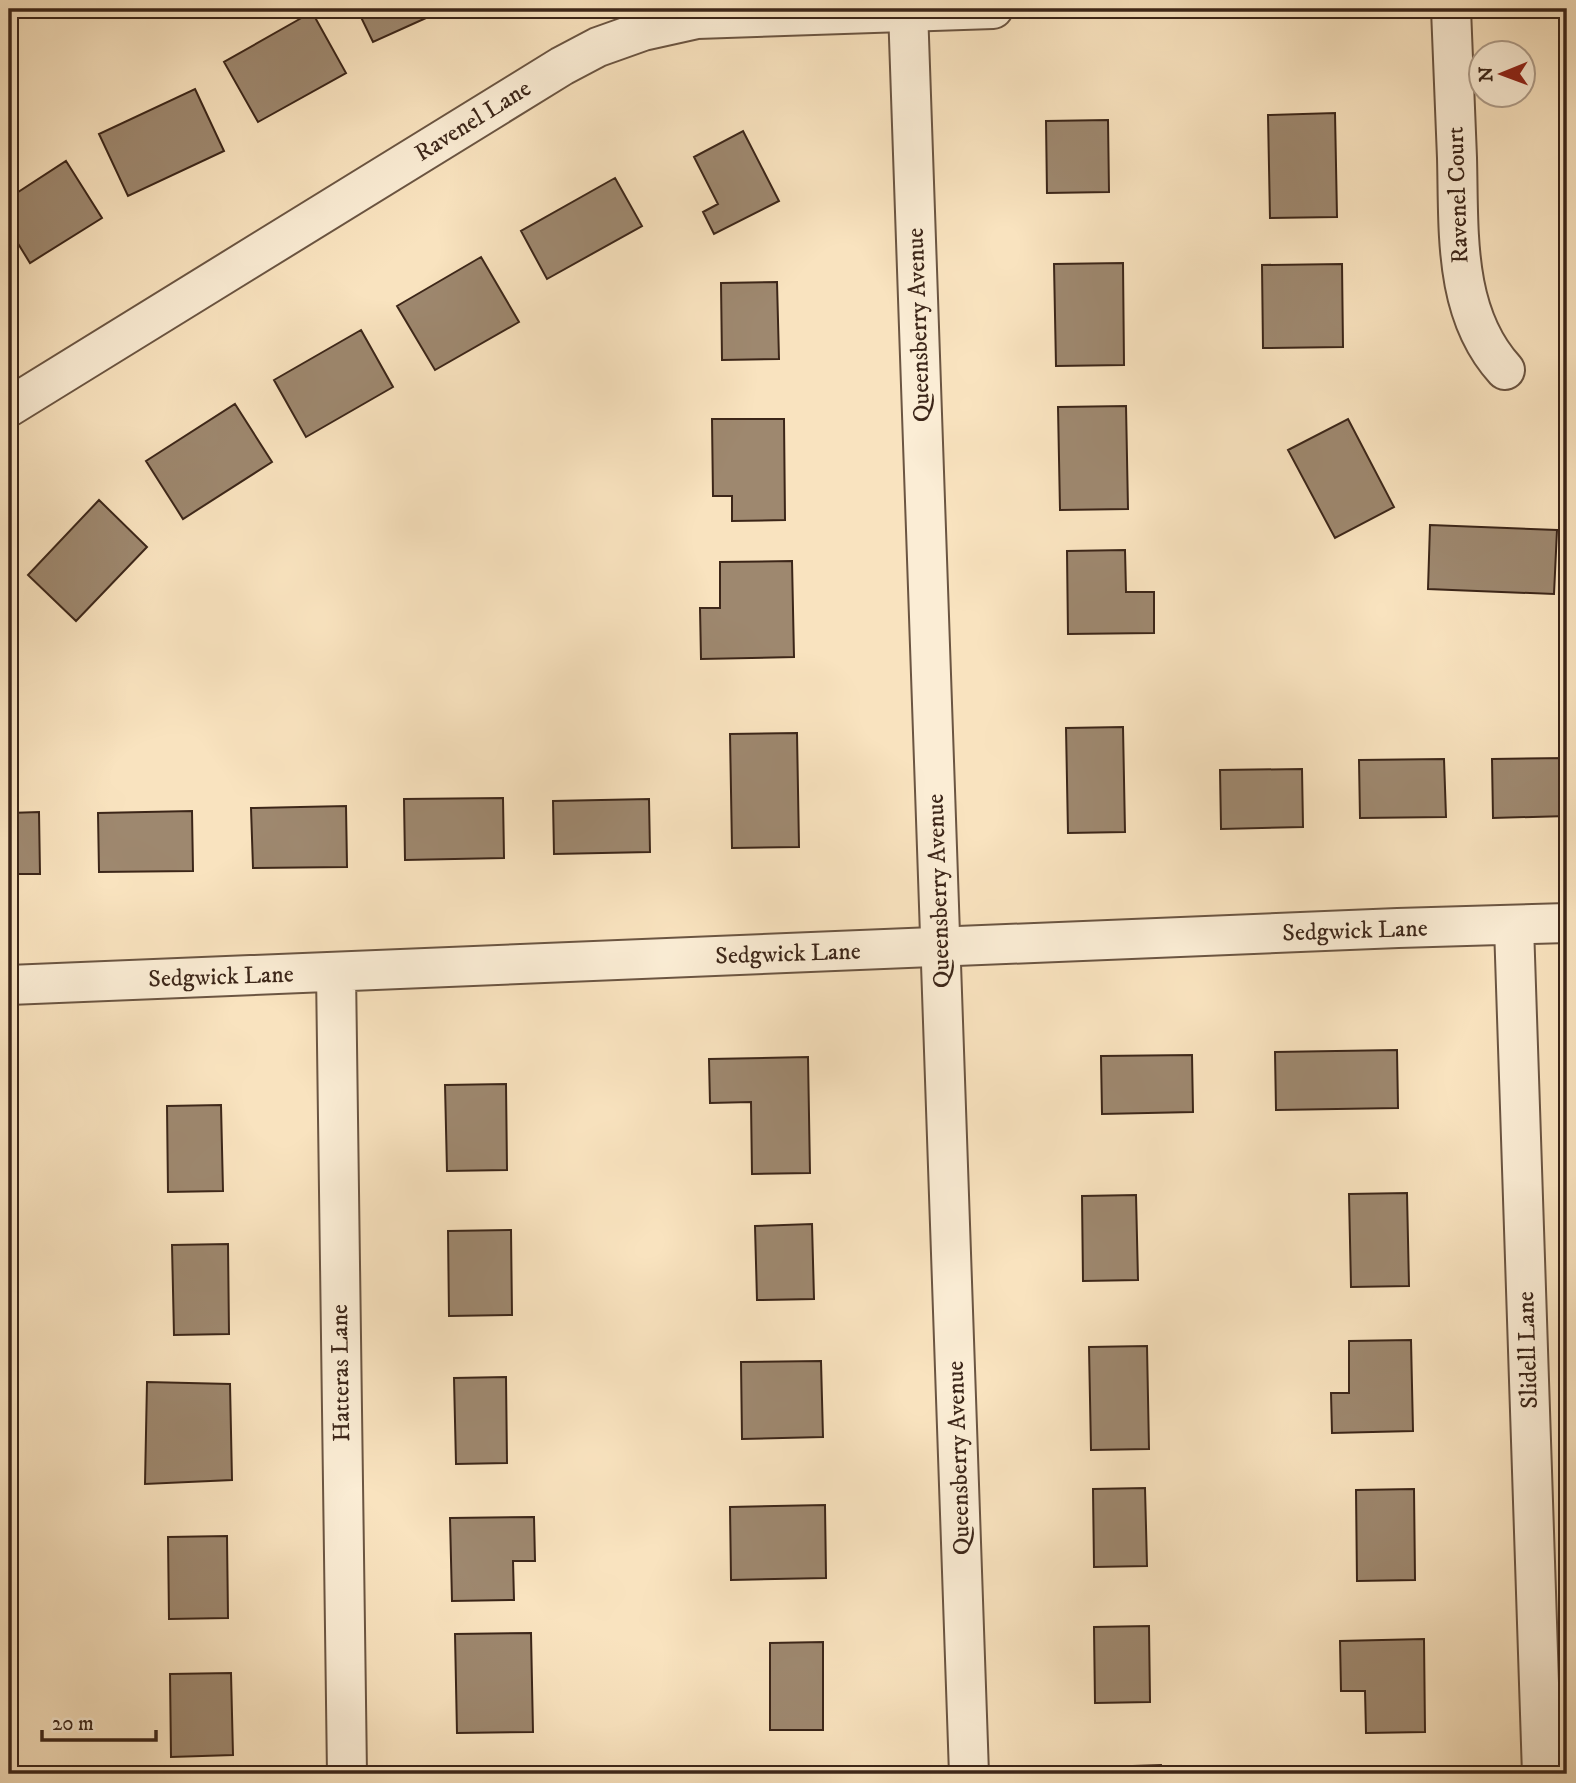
<svg xmlns="http://www.w3.org/2000/svg" width="1576" height="1783" viewBox="0 0 1576 1783" font-family="'IM FELL DW Pica',serif">
	<rect width="100%" height="100%" fill="#f9e3bf"/>
	<filter id="stains"><feTurbulence type="fractalNoise" baseFrequency=".00286" numOctaves="4"/><feColorMatrix values="0 0 0 0 .2 0 0 0 0 .09 0 0 0 0 .02 0 0 0 .5 -.17"/></filter>
	<radialGradient id="worn" r=".72"><stop offset=".6" stop-color="#630" stop-opacity="0"/><stop offset="1" stop-color="#630" stop-opacity=".3"/></radialGradient>
	<path fill="#9e886f" stroke="#3c2619" stroke-width="2" d="M 357,9 L 446,9 L 373,42 Z
		M 312,12 L 346,73 L 258,122 L 224,62 Z
		M 195,89 L 224,151 L 128,196 L 99,134 Z
		M 1335,113 L 1337,217 L 1270,218 L 1268,115 Z
		M 1108,120 L 1109,192 L 1047,193 L 1046,121 Z
		M 743,131 L 779,201 L 714,234 L 703,212 L 718,204 L 694,157 Z
		M 66,161 L 102,218 L 30,263 L 9,229 L 9,198 Z
		M 615,178 L 642,226 L 547,279 L 521,231 Z
		M 481,257 L 519,322 L 435,370 L 397,306 Z
		M 1123,263 L 1124,365 L 1056,366 L 1054,264 Z
		M 1342,264 L 1343,347 L 1263,348 L 1262,265 Z
		M 777,282 L 779,359 L 722,360 L 721,283 Z
		M 361,330 L 393,387 L 306,437 L 274,380 Z
		M 235,404 L 272,462 L 183,519 L 146,461 Z
		M 1126,406 L 1128,509 L 1060,510 L 1058,407 Z
		M 712,419 L 784,419 L 785,520 L 732,521 L 732,496 L 713,496 Z
		M 1348,419 L 1394,507 L 1335,538 L 1288,450 Z
		M 99,500 L 147,547 L 76,621 L 28,575 Z
		M 1430,525 L 1557,530 L 1554,594 L 1428,589 Z
		M 1125,550 L 1126,592 L 1154,592 L 1154,633 L 1068,634 L 1067,551 Z
		M 792,561 L 794,657 L 701,659 L 700,608 L 720,608 L 720,562 Z
		M 1123,727 L 1125,832 L 1068,833 L 1066,728 Z
		M 797,733 L 799,847 L 732,848 L 730,734 Z
		M 1567,758 L 1567,816 L 1493,818 L 1492,759 Z
		M 1444,759 L 1446,817 L 1360,818 L 1359,760 Z
		M 1302,769 L 1303,827 L 1221,829 L 1220,770 Z
		M 503,798 L 504,858 L 405,860 L 404,799 Z
		M 649,799 L 650,852 L 554,854 L 553,801 Z
		M 346,806 L 347,867 L 253,868 L 251,808 Z
		M 192,811 L 193,871 L 99,872 L 98,813 Z
		M 39,812 L 40,874 L 9,874 L 9,813 Z
		M 1397,1050 L 1398,1108 L 1276,1110 L 1275,1052 Z
		M 1192,1055 L 1193,1112 L 1102,1114 L 1101,1056 Z
		M 808,1057 L 810,1173 L 752,1174 L 751,1102 L 710,1103 L 709,1059 Z
		M 506,1084 L 507,1170 L 447,1171 L 445,1085 Z
		M 221,1105 L 223,1191 L 168,1192 L 167,1106 Z
		M 1407,1193 L 1409,1286 L 1351,1287 L 1349,1194 Z
		M 1136,1195 L 1138,1280 L 1083,1281 L 1082,1196 Z
		M 812,1224 L 814,1299 L 757,1300 L 755,1226 Z
		M 511,1230 L 512,1315 L 449,1316 L 448,1231 Z
		M 228,1244 L 229,1334 L 174,1335 L 172,1245 Z
		M 1411,1340 L 1413,1431 L 1332,1433 L 1331,1393 L 1349,1393 L 1349,1341 Z
		M 1147,1346 L 1149,1449 L 1091,1450 L 1089,1347 Z
		M 821,1361 L 823,1437 L 742,1439 L 741,1362 Z
		M 506,1377 L 507,1463 L 456,1464 L 454,1378 Z
		M 147,1382 L 230,1384 L 232,1480 L 145,1484 Z
		M 1145,1488 L 1147,1566 L 1094,1567 L 1093,1489 Z
		M 1414,1489 L 1415,1580 L 1357,1581 L 1356,1490 Z
		M 825,1505 L 826,1578 L 731,1580 L 730,1507 Z
		M 534,1517 L 535,1561 L 513,1561 L 514,1600 L 452,1601 L 450,1518 Z
		M 227,1536 L 228,1618 L 169,1619 L 168,1537 Z
		M 1149,1626 L 1150,1702 L 1095,1703 L 1094,1627 Z
		M 531,1633 L 533,1732 L 457,1733 L 455,1634 Z
		M 1424,1639 L 1425,1732 L 1366,1733 L 1365,1691 L 1341,1691 L 1340,1641 Z
		M 823,1642 L 823,1730 L 770,1730 L 770,1643 Z
		M 231,1673 L 233,1755 L 171,1757 L 170,1674 Z
		M 1161,1765 L 1162,1774 L 1104,1774 L 1104,1767 Z"/>
	<g fill="none" stroke-linecap="round" stroke-linejoin="round">
		<g stroke="#6b5542" stroke-width="42">
			<path id="minor" d="M 1451,9 C 1453,58 1455,108 1457,158 C 1459,231 1453,313 1505,370
				M 9,407 L 562,66 L 598,47 L 643,31 L 697,19 L 993,9
				M 1514,926 L 1542,1774
				M 336,972 L 347,1774
				M 9,985 L 1398,928 L 1567,923"/>
		</g>
		<g stroke="#6b5542" stroke-width="42">
			<path id="tertiary" d="M 908,9 L 969,1774"/>
		</g>
		<use href="#minor" stroke="#fbedd5" stroke-width="38"/>
		<use href="#tertiary" stroke="#fbedd5" stroke-width="38"/>
	</g>
	<g text-anchor="middle" dominant-baseline="central" stroke-width="7" stroke-linejoin="round" paint-order="stroke">
		<g font-size="24" fill="#3c2619" stroke="#fbedd5">
			<text transform="translate(473 121) rotate(-32)">Ravenel Lane</text>
			<text transform="translate(1458 195) rotate(-92)">Ravenel Court</text>
			<text transform="translate(919 325) rotate(-92)">Queensberry Avenue</text>
			<text transform="translate(939 891) rotate(-92)">Queensberry Avenue</text>
			<text transform="translate(1355 931) rotate(-2)">Sedgwick Lane</text>
			<text transform="translate(788 954) rotate(-2)">Sedgwick Lane</text>
			<text transform="translate(221 977) rotate(-2)">Sedgwick Lane</text>
			<text transform="translate(1528 1350) rotate(-92)">Slidell Lane</text>
			<text transform="translate(341 1373) rotate(-91)">Hatteras Lane</text>
			<text transform="translate(959 1458) rotate(-92)">Queensberry Avenue</text>
		</g>
	</g>
	<rect width="1576" height="1783" fill="none" stroke="#f9e3bf" stroke-width="35"/>
	<rect x="10" y="10" width="1555" height="1762" fill="none" stroke="#3c2619" stroke-width="3.5"/>
	<rect x="18" y="18" width="1541" height="1748" fill="none" stroke="#3c2619" stroke-width="2"/>
	<g transform="translate(1502 74) rotate(269)"><circle r="33" fill="#fbedd5" stroke="#af9d8a" stroke-width="2"/>
	<path d="M0-5L12 26L0 18L-12 26Z" fill="#8f2418"/>
	<text y="-10" font-size="19" font-weight="bold" text-anchor="middle" fill="#3c2619">N</text>
	</g>
	<path d="M42 1730v10h114v-10" fill="none" stroke="#3c2619" stroke-width="3.5"/>
	<text x="52" y="1730" font-size="21" fill="#3c2619" stroke="#fbedd5" stroke-width="5" paint-order="stroke">20 m</text>
	<rect width="100%" height="100%" filter="url(#stains)"/>
	<rect width="100%" height="100%" fill="url(#worn)"/>
</svg>
